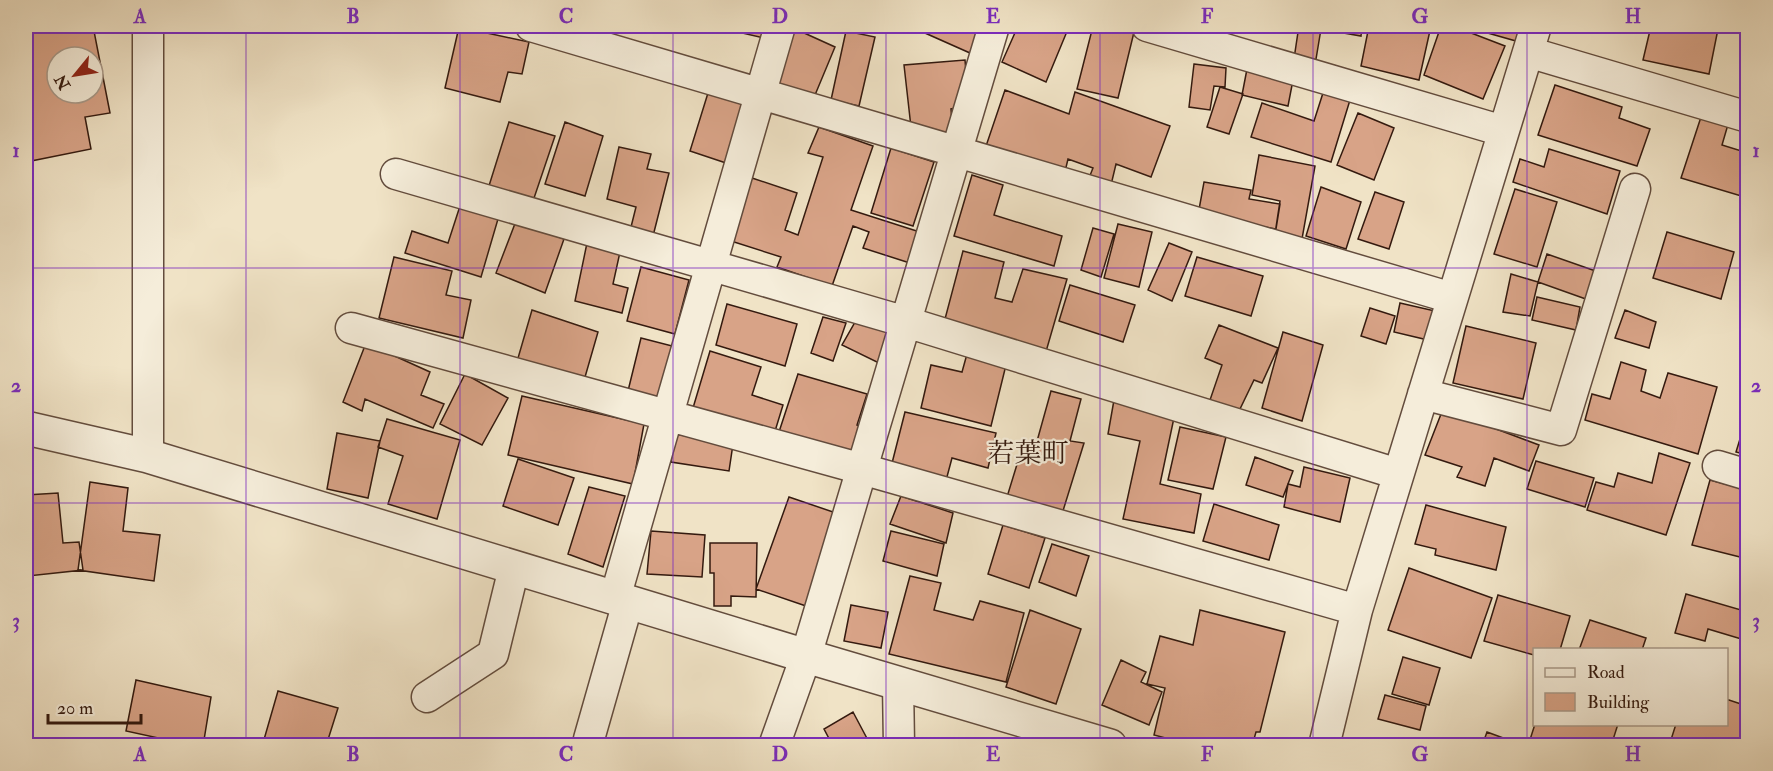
<svg xmlns="http://www.w3.org/2000/svg" width="1773" height="771" viewBox="0 0 1773 771" font-family="'IM FELL Double Pica','Noto Serif JP',serif">
	<rect width="100%" height="100%" fill="#f0e3c6"/>
	<filter id="stains"><feTurbulence type="fractalNoise" baseFrequency=".00333" numOctaves="4"/><feColorMatrix values="0 0 0 0 .2 0 0 0 0 .09 0 0 0 0 .02 0 0 0 .5 -.17"/></filter>
	<radialGradient id="worn" r=".72"><stop offset=".6" stop-color="#630" stop-opacity="0"/><stop offset="1" stop-color="#630" stop-opacity=".3"/></radialGradient>
	<path fill="#d8a387" stroke="#341a0f" stroke-width="1.5" fill-rule="evenodd" d="M 30,26 L 93,26 L 110,113 L 85,117 L 91,149 L 26,162 L 26,36 L 32,34 ZM 57,57 L 93,57 L 93,93 L 57,93 Z
		M 730,26 L 776,26 L 773,40 L 729,30 Z
		M 928,26 L 979,26 L 979,57 L 925,33 Z
		M 1018,26 L 1060,26 L 1068,29 L 1046,82 L 1002,62 Z
		M 1093,26 L 1126,26 L 1135,28 L 1118,98 L 1077,89 Z
		M 1273,26 L 1362,26 L 1361,36 L 1321,29 L 1315,65 L 1294,59 L 1298,32 Z
		M 1369,26 L 1431,26 L 1419,80 L 1361,66 Z
		M 1441,26 L 1453,26 L 1505,46 L 1483,99 L 1424,75 Z
		M 1463,26 L 1528,26 L 1523,43 Z
		M 1651,26 L 1705,26 L 1718,29 L 1709,74 L 1643,60 Z
		M 459,27 L 529,42 L 522,74 L 508,72 L 500,102 L 445,88 Z
		M 791,27 L 835,47 L 810,107 L 766,87 Z
		M 846,31 L 875,37 L 859,106 L 831,100 Z
		M 965,60 L 969,106 L 951,109 L 953,133 L 912,136 L 904,65 Z
		M 1194,64 L 1226,68 L 1225,87 L 1214,86 L 1210,110 L 1189,107 Z
		M 1247,69 L 1293,80 L 1288,106 L 1242,95 Z
		M 1555,85 L 1622,107 L 1619,118 L 1650,129 L 1637,166 L 1538,135 Z
		M 1220,87 L 1243,94 L 1229,134 L 1207,127 Z
		M 1005,90 L 1069,114 L 1075,92 L 1170,126 L 1151,177 L 1116,164 L 1111,185 L 1089,178 L 1093,168 L 1068,159 L 1063,180 L 984,152 Z
		M 708,93 L 745,104 L 726,163 L 690,151 Z
		M 1323,93 L 1350,100 L 1331,162 L 1251,137 L 1262,103 L 1314,121 Z
		M 1358,113 L 1394,128 L 1374,180 L 1337,165 Z
		M 1702,114 L 1729,121 L 1722,145 L 1748,153 L 1748,198 L 1681,178 Z
		M 509,122 L 555,136 L 532,204 L 488,189 Z
		M 565,122 L 603,136 L 585,196 L 545,184 Z
		M 819,127 L 873,146 L 851,210 L 923,233 L 913,264 L 863,248 L 869,232 L 853,226 L 832,286 L 777,267 L 781,257 L 731,241 L 752,178 L 797,193 L 785,230 L 798,235 L 823,157 L 808,153 Z
		M 619,147 L 651,154 L 647,169 L 669,173 L 653,236 L 630,231 L 636,207 L 607,199 Z
		M 891,148 L 934,162 L 913,226 L 871,213 Z
		M 1549,149 L 1620,171 L 1607,214 L 1513,182 L 1520,159 L 1544,167 Z
		M 1259,155 L 1315,166 L 1302,239 L 1275,234 L 1280,201 L 1252,195 Z
		M 972,175 L 1003,185 L 994,215 L 1062,236 L 1054,266 L 954,236 Z
		M 1204,182 L 1251,190 L 1249,199 L 1280,204 L 1276,229 L 1198,215 Z
		M 1321,187 L 1361,202 L 1346,249 L 1306,236 Z
		M 1515,189 L 1557,202 L 1537,267 L 1494,254 Z
		M 1375,192 L 1404,202 L 1389,249 L 1358,239 Z
		M 460,206 L 498,219 L 481,277 L 405,253 L 412,231 L 448,243 Z
		M 516,221 L 564,239 L 545,293 L 496,273 Z
		M 1118,224 L 1152,232 L 1139,287 L 1104,278 Z
		M 1093,228 L 1114,234 L 1101,277 L 1081,270 Z
		M 1667,232 L 1734,252 L 1721,299 L 1653,278 Z
		M 587,243 L 620,252 L 613,284 L 628,288 L 622,313 L 575,301 Z
		M 1169,243 L 1192,252 L 1172,301 L 1148,290 Z
		M 963,251 L 1004,262 L 995,298 L 1012,302 L 1023,269 L 1067,279 L 1045,355 L 945,319 Z
		M 1547,254 L 1607,275 L 1597,303 L 1538,282 Z
		M 394,257 L 452,271 L 446,295 L 471,300 L 463,338 L 379,318 Z
		M 1197,257 L 1263,276 L 1251,316 L 1185,296 Z
		M 641,267 L 689,280 L 675,334 L 627,321 Z
		M 1511,274 L 1538,282 L 1530,316 L 1503,312 Z
		M 1070,285 L 1135,305 L 1123,342 L 1059,321 Z
		M 1537,297 L 1580,307 L 1576,330 L 1532,320 Z
		M 1400,303 L 1435,311 L 1428,340 L 1394,332 Z
		M 727,304 L 797,324 L 785,366 L 716,345 Z
		M 1370,308 L 1395,316 L 1386,344 L 1361,336 Z
		M 532,310 L 598,332 L 583,384 L 516,365 Z
		M 1625,310 L 1656,322 L 1649,348 L 1615,338 Z
		M 823,317 L 846,323 L 833,361 L 811,353 Z
		M 858,317 L 896,334 L 883,365 L 842,345 Z
		M 1219,325 L 1278,348 L 1262,383 L 1254,380 L 1239,411 L 1210,400 L 1222,365 L 1205,358 Z
		M 1466,326 L 1536,343 L 1523,399 L 1453,383 Z
		M 1283,332 L 1323,345 L 1302,421 L 1262,408 Z
		M 641,338 L 680,348 L 667,404 L 627,395 Z
		M 366,343 L 430,372 L 421,395 L 444,404 L 433,428 L 365,399 L 362,411 L 343,402 Z
		M 710,351 L 761,367 L 752,395 L 783,405 L 772,441 L 690,418 Z
		M 967,354 L 1006,365 L 991,426 L 921,408 L 931,365 L 962,372 Z
		M 1621,362 L 1646,370 L 1641,391 L 1660,398 L 1668,373 L 1717,387 L 1698,454 L 1585,420 L 1592,394 L 1610,399 Z
		M 465,374 L 508,398 L 482,445 L 440,424 Z
		M 798,374 L 867,394 L 857,425 L 873,431 L 863,465 L 777,438 Z
		M 1051,391 L 1081,399 L 1070,441 L 1084,443 L 1062,514 L 1007,497 L 1022,448 L 1034,452 Z
		M 522,396 L 644,424 L 633,484 L 508,455 Z
		M 1114,400 L 1175,413 L 1160,484 L 1201,494 L 1194,533 L 1123,519 L 1140,441 L 1108,434 Z
		M 1443,409 L 1539,445 L 1529,471 L 1494,458 L 1485,486 L 1457,477 L 1462,467 L 1425,455 Z
		M 905,412 L 996,433 L 988,468 L 952,458 L 944,488 L 889,475 Z
		M 1748,413 L 1748,455 L 1736,452 Z
		M 387,419 L 460,440 L 437,519 L 388,504 L 403,456 L 378,447 Z
		M 1180,427 L 1226,437 L 1213,489 L 1168,480 Z
		M 337,433 L 380,441 L 368,498 L 327,489 Z
		M 675,434 L 733,444 L 729,471 L 671,462 Z
		M 1659,453 L 1690,463 L 1666,535 L 1587,510 L 1596,482 L 1614,487 L 1618,473 L 1652,483 Z
		M 1255,457 L 1293,471 L 1283,497 L 1246,485 Z
		M 518,459 L 574,478 L 558,525 L 503,506 Z
		M 1536,461 L 1594,478 L 1585,507 L 1527,489 Z
		M 1304,467 L 1350,478 L 1340,522 L 1284,507 L 1288,484 L 1300,487 Z
		M 1710,480 L 1748,490 L 1740,523 L 1748,525 L 1748,559 L 1692,545 Z
		M 90,482 L 128,488 L 123,531 L 160,535 L 154,581 L 78,570 Z
		M 589,487 L 625,496 L 603,567 L 568,554 Z
		M 58,493 L 63,543 L 79,542 L 83,570 L 28,576 L 26,551 L 26,495 Z
		M 901,496 L 953,513 L 946,543 L 890,524 Z
		M 789,497 L 836,513 L 806,606 L 756,589 Z
		M 1214,504 L 1279,525 L 1269,560 L 1203,541 Z
		M 1426,505 L 1506,527 L 1496,570 L 1435,555 L 1436,549 L 1415,544 Z
		M 1003,525 L 1045,538 L 1029,588 L 988,574 Z
		M 651,531 L 705,535 L 702,577 L 647,574 Z
		M 891,531 L 944,544 L 937,576 L 883,561 Z
		M 710,543 L 757,543 L 756,597 L 731,596 L 731,606 L 714,606 L 714,573 L 710,573 Z
		M 1052,544 L 1089,556 L 1076,596 L 1039,582 Z
		M 1409,568 L 1492,598 L 1471,658 L 1388,630 Z
		M 910,576 L 941,583 L 934,610 L 973,620 L 980,601 L 1024,613 L 1006,682 L 889,654 Z
		M 1686,594 L 1748,612 L 1748,641 L 1708,629 L 1705,641 L 1675,633 Z
		M 1498,595 L 1570,616 L 1560,650 L 1534,650 L 1534,655 L 1484,641 Z
		M 851,605 L 888,612 L 881,648 L 844,641 Z
		M 1030,610 L 1081,629 L 1056,704 L 1006,687 Z
		M 1200,610 L 1285,632 L 1260,732 L 1256,732 L 1252,746 L 1196,746 L 1154,735 L 1165,688 L 1147,684 L 1160,636 L 1193,645 Z
		M 1590,620 L 1646,638 L 1642,650 L 1579,650 Z
		M 1403,657 L 1440,668 L 1429,705 L 1392,694 Z
		M 1121,660 L 1146,672 L 1141,682 L 1162,692 L 1149,725 L 1102,705 Z
		M 136,680 L 211,697 L 203,746 L 195,746 L 126,731 Z
		M 278,691 L 338,708 L 326,746 L 272,746 L 263,743 Z
		M 1748,694 L 1748,746 L 1669,746 L 1676,724 L 1726,724 L 1726,699 L 1744,705 Z
		M 1385,695 L 1426,706 L 1420,730 L 1378,719 Z
		M 853,712 L 871,746 L 833,746 L 824,729 Z
		M 1535,724 L 1618,724 L 1611,746 L 1528,746 Z
		M 1487,732 L 1525,746 L 1482,746 Z
		M 1359,738 L 1376,746 L 1355,746 Z"/>
	<g fill="none" stroke-linecap="round" stroke-linejoin="round">
		<g stroke="#634c3d" stroke-width="33">
			<path id="minor" d="M 531,26 L 1452,298
				M 1147,26 L 1503,131
				M 1528,52 L 1748,117
				M 396,174 L 906,322 L 1398,474
				M 351,328 L 862,469 L 1357,610
				M 1423,394 L 1561,430 L 1635,189
				M 148,456 L 148,26
				M 1718,466 L 1748,475
				M 615,598 L 780,26
				M 898,683 L 899,746
				M 427,697 L 493,654 L 514,568
				M 589,739 L 628,602
				M 774,746 L 806,656 L 994,26
				M 1324,746 L 1357,610 L 1536,26"/>
		</g>
		<g stroke="#634c3d" stroke-width="36">
			<path id="tertiary" d="M 26,428 L 148,456 L 806,656 L 1110,746"/>
		</g>
		<use href="#minor" stroke="#f5edda" stroke-width="30"/>
		<use href="#tertiary" stroke="#f5edda" stroke-width="33"/>
	</g>
	<path fill="none" stroke="#7b2cbf" stroke-width="1.5" stroke-opacity="0.55" d="M 246,26 L 246,746M 460,26 L 460,746M 673,26 L 673,746M 886,26 L 886,746M 1100,26 L 1100,746M 1313,26 L 1313,746M 1527,26 L 1527,746M 26,268 L 1748,268M 26,503 L 1748,503"/>
	<g text-anchor="middle" dominant-baseline="central" stroke-width="4.5" stroke-linejoin="round" paint-order="stroke">
		<g font-size="27" fill="#341a0f" stroke="#f5edda">
			<text x="1028" y="453">若葉町</text>
		</g>
	</g>
	<rect width="1773" height="771" fill="none" stroke="#f0e3c6" stroke-width="66"/>
	<rect x="1533" y="648" width="195" height="78" fill="#f5edda" stroke="#a89989" stroke-width="1.5"/>
	<rect x="1545" y="668" width="30" height="9" fill="#f5edda" stroke="#a89989" stroke-width="1.5"/>
	<text x="1587" y="678" font-size="18" fill="#341a0f">Road</text>
	<rect x="1545" y="693" width="30" height="18" fill="#d8a387" stroke="#a89989" stroke-width="1.5"/>
	<text x="1587" y="708" font-size="18" fill="#341a0f">Building</text>
	<g transform="translate(75 75) rotate(240)"><circle r="28" fill="#f5edda" stroke="#a89989" stroke-width="1.5"/>
	<path d="M0-4.5L10 22L0 15L-10 22Z" fill="#8f2418"/>
	<text y="-9" font-size="16" font-weight="bold" text-anchor="middle" fill="#341a0f">N</text>
	</g>
	<path d="M48 714v9h93v-9" fill="none" stroke="#341a0f" stroke-width="3"/>
	<text x="57" y="714" font-size="18" fill="#341a0f" stroke="#f5edda" stroke-width="4.5" paint-order="stroke">20 m</text>
	<rect x="33" y="33" width="1707" height="705" fill="none" stroke="#7b2cbf" stroke-width="2"/>
	<g font-size="20" text-anchor="middle" font-weight="bold" fill="#7b2cbf">
		<text x="140" y="23">A</text>
		<text x="353" y="23">B</text>
		<text x="566" y="23">C</text>
		<text x="780" y="23">D</text>
		<text x="993" y="23">E</text>
		<text x="1207" y="23">F</text>
		<text x="1420" y="23">G</text>
		<text x="1633" y="23">H</text>
		<text x="16" y="157">1</text>
		<text x="1756" y="157">1</text>
		<text x="16" y="392">2</text>
		<text x="1756" y="392">2</text>
		<text x="16" y="627">3</text>
		<text x="1756" y="627">3</text>
		<text x="140" y="761">A</text>
		<text x="353" y="761">B</text>
		<text x="566" y="761">C</text>
		<text x="780" y="761">D</text>
		<text x="993" y="761">E</text>
		<text x="1207" y="761">F</text>
		<text x="1420" y="761">G</text>
		<text x="1633" y="761">H</text>
	</g>
	<rect width="100%" height="100%" filter="url(#stains)"/>
	<rect width="100%" height="100%" fill="url(#worn)"/>
</svg>
